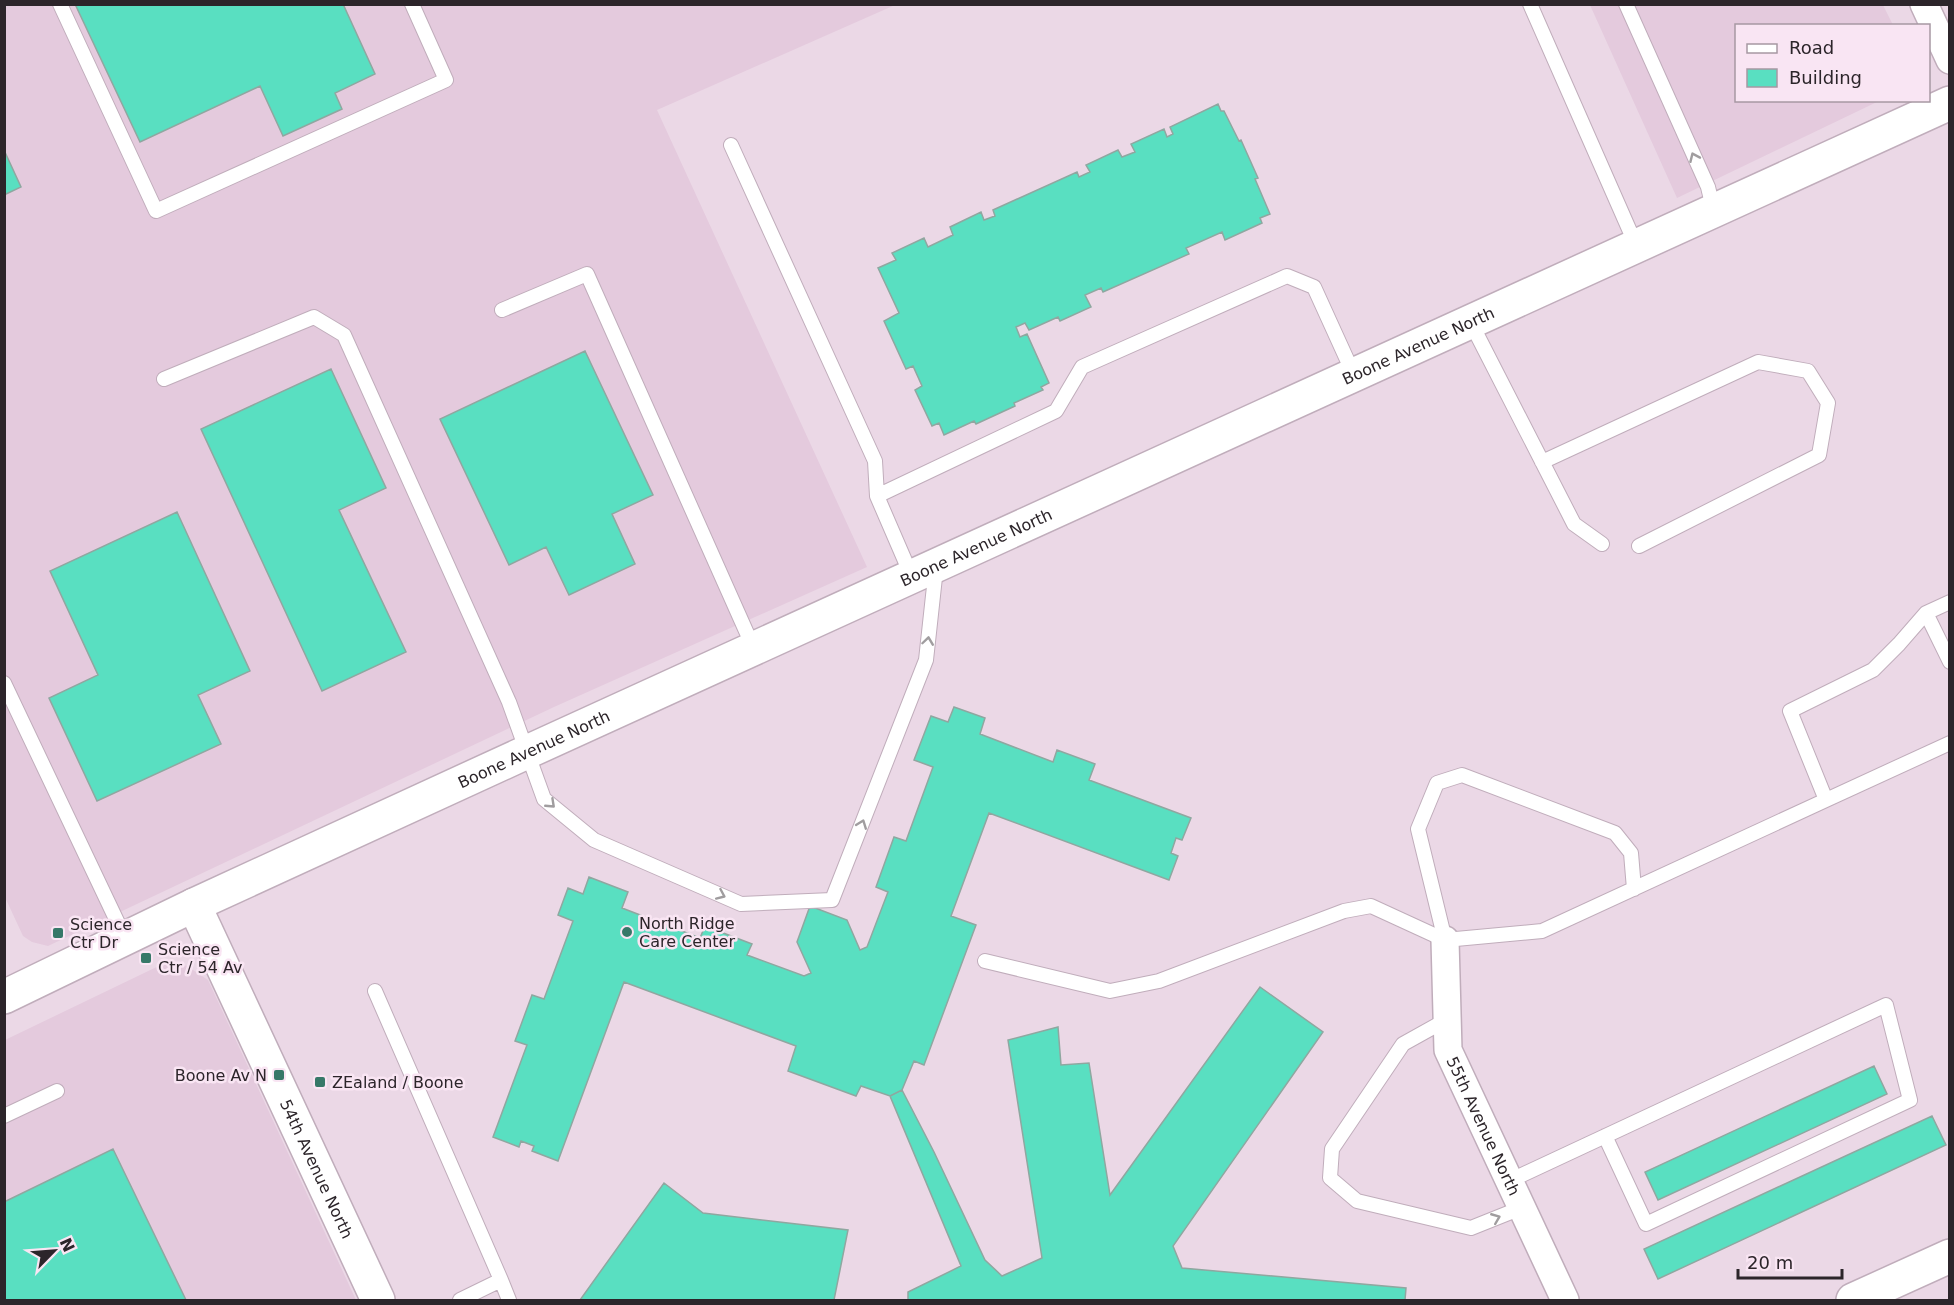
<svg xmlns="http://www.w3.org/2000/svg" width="1954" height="1305" viewBox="0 0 1954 1305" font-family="'DejaVu Sans',sans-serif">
	<rect width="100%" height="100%" fill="#ebd8e6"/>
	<path fill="#e4cadd" d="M 4,5 L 895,5 L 657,110 L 867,567 L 554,707 L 48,946 L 32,942 L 23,936 L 4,895 Z
		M 1590,5 L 1883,5 L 1893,25 L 1736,26 L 1736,100 L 1879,101 L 1677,198 Z
		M 167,962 L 187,966 L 208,980 L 356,1300 L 5,1300 L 5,1040 Z"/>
	<path fill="#59dfc1" stroke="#8fa7a0" stroke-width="1.5" d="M 75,4 L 343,4 L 375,74 L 335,93 L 342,109 L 283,136 L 260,86 L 140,142 Z
		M 1218,104 L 1221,111 L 1224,111 L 1239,141 L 1241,140 L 1258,178 L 1255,179 L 1270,214 L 1260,218 L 1262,223 L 1225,240 L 1222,232 L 1186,248 L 1189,254 L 1103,292 L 1101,288 L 1085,295 L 1091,307 L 1060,321 L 1058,317 L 1029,330 L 1025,323 L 1016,327 L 1020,337 L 1027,334 L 1049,383 L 1041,387 L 1043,390 L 1014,403 L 1015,406 L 976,424 L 974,421 L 944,435 L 939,423 L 932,426 L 915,390 L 922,386 L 913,366 L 906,369 L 884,321 L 899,313 L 878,268 L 896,260 L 892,253 L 924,238 L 928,247 L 953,235 L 950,227 L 981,212 L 984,220 L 995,216 L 993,210 L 1077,172 L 1079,177 L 1090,172 L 1086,165 L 1118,150 L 1122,157 L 1135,152 L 1131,144 L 1164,129 L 1167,137 L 1173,134 L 1170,127 Z
		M 4,150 L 21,187 L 4,195 Z
		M 585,351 L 653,495 L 612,514 L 635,564 L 569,595 L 546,547 L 509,565 L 440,419 Z
		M 331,369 L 386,488 L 339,510 L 406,652 L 322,691 L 201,429 Z
		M 177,512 L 250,671 L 198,695 L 221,744 L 97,801 L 49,698 L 98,675 L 50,571 Z
		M 954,707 L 985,718 L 980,734 L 1053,762 L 1057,750 L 1095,764 L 1089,780 L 1191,818 L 1182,840 L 1176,838 L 1171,853 L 1178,856 L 1169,880 L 989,813 L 951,916 L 976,925 L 924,1065 L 914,1061 L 902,1090 L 890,1096 L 861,1086 L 856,1096 L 788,1071 L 796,1046 L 624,982 L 558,1161 L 532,1151 L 534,1146 L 521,1141 L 519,1147 L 493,1137 L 527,1045 L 515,1041 L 532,995 L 544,999 L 573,921 L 558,915 L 568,888 L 583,894 L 589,877 L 628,892 L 622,908 L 700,938 L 705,926 L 752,944 L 747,955 L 804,976 L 811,973 L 797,942 L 810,906 L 847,920 L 860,950 L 867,947 L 888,892 L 876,887 L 894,837 L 906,841 L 933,767 L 914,760 L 931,716 L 948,722 Z
		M 1260,987 L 1323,1032 L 1173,1246 L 1182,1268 L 1406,1288 L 1405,1300 L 908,1300 L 908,1292 L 961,1266 L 890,1096 L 902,1090 L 934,1152 L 985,1260 L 1002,1276 L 1042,1258 L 1008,1040 L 1058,1027 L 1061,1065 L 1089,1063 L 1110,1195 Z
		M 1874,1066 L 1887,1094 L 1658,1200 L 1645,1172 Z
		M 1932,1116 L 1946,1145 L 1658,1279 L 1644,1249 Z
		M 113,1149 L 186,1300 L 4,1300 L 4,1202 Z
		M 664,1183 L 703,1213 L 848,1230 L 834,1300 L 580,1300 Z"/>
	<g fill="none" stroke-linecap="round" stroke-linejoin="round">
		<g stroke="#c0adbb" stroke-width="16">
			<path id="service" d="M 60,4 L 156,211 L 446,80 L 412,4
				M 1530,4 L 1636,245
				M 1626,4 L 1708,187 L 1714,212
				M 731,145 L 875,461 L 877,496 L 912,577
				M 502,310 L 587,274 L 754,649
				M 1470,321 L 1574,524 L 1602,544
				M 164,379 L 314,317 L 344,335 L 509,702 L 544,799 L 594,840 L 741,904 L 832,900 L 926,660 L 936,568
				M 1542,462 L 1758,362 L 1808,371 L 1828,403 L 1819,455 L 1639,546
				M 877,496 L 1056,411 L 1082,367 L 1287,276 L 1314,287 L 1354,375
				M 1926,613 L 1950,662
				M 4,683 L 125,938
				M 1826,800 L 1950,743
				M 1634,889 L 1631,853 L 1615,833 L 1462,775 L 1437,783 L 1418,829 L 1445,940 L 1542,931 L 1826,800 L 1790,711 L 1873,670 L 1899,644 L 1926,613 L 1950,602
				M 985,961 L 1110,991 L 1159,981 L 1344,911 L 1371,906 L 1445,940
				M 375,991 L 501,1280
				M 1448,1019 L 1403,1044 L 1332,1149 L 1330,1178 L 1357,1201 L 1471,1228 L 1521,1208
				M 4,1116 L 57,1091
				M 1509,1181 L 1886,1005 L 1910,1100 L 1646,1224 L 1605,1136
				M 460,1300 L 501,1280 L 509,1300"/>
		</g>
		<g stroke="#c0adbb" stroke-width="30">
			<g id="minor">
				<path d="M 1924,4 L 1950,60"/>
				<path id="s1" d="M 1445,940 L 1448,1050 L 1565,1300"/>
			</g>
		</g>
		<g stroke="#c0adbb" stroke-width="36">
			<g id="tertiary">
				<path id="s2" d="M 194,905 L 378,1300"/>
				<path id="s3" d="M 4,997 L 194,905 L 527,752 L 1950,103"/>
				<path d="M 1853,1300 L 1950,1256"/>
			</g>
		</g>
		<use href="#service" stroke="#fff" stroke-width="14"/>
		<use href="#minor" stroke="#fff" stroke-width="27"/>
		<use href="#tertiary" stroke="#fff" stroke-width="33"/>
	</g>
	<defs><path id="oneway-chevron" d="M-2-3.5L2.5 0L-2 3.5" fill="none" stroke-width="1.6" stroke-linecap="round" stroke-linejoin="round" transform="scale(1.5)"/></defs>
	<g stroke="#a09d9f">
		<use href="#oneway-chevron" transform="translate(1694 157) rotate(-114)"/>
		<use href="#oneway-chevron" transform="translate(928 641) rotate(-82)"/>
		<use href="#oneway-chevron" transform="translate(551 804) rotate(43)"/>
		<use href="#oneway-chevron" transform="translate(862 824) rotate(-69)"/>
		<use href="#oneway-chevron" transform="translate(721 895) rotate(24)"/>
		<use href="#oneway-chevron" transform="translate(1496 1218) rotate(-22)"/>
	</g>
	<g fill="#367868" stroke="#f9e5f3" stroke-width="2">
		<circle cx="627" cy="932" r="6"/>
		<rect x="52" y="927" width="12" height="12" rx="3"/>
		<rect x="140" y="952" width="12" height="12" rx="3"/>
		<rect x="273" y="1069" width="12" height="12" rx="3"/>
		<rect x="314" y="1076" width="12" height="12" rx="3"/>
	</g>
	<g text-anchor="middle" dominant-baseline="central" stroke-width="5" stroke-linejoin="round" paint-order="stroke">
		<g font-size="16" fill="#2c252a" stroke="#f9e5f3">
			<text stroke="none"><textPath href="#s3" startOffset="1557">Boone Avenue North</textPath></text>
			<text stroke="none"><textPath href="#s3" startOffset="1071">Boone Avenue North</textPath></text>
			<text stroke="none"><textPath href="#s3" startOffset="585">Boone Avenue North</textPath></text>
			<text stroke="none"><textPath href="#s1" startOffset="194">55th Avenue North</textPath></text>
			<text stroke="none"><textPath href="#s2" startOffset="291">54th Avenue North</textPath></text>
		</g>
		<g font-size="16" fill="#2c252a" stroke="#f9e5f3" text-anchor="start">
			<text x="639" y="923">North Ridge<tspan x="639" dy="18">Care Center</tspan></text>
			<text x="70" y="924">Science<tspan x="70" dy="18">Ctr Dr</tspan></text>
			<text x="158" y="949">Science<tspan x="158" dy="18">Ctr / 54 Av</tspan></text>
			<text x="267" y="1075" text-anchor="end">Boone Av N</text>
			<text x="332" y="1082">ZEaland / Boone</text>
		</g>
	</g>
	<rect width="1954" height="1305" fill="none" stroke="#2c252a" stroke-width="12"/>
	<rect x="1735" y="24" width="195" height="78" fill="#f9e5f3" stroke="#a798a3" stroke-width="1.5"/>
	<rect x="1747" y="44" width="30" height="9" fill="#ffffff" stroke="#a798a3" stroke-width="1.5"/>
	<text x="1789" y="54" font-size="18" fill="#2c252a">Road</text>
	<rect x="1747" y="69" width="30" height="18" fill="#59dfc1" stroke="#a798a3" stroke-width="1.5"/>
	<text x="1789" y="84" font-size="18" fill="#2c252a">Building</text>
	<g transform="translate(54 1251) rotate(65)" stroke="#f9e5f3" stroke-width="4.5" paint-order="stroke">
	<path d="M0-4.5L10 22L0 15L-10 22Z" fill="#2c252a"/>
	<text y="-9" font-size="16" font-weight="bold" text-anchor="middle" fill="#2c252a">N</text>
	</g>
	<path d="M1738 1269v9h104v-9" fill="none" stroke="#2c252a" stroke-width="3"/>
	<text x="1747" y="1269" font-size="18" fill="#2c252a" stroke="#f9e5f3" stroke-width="4.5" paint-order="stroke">20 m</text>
</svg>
